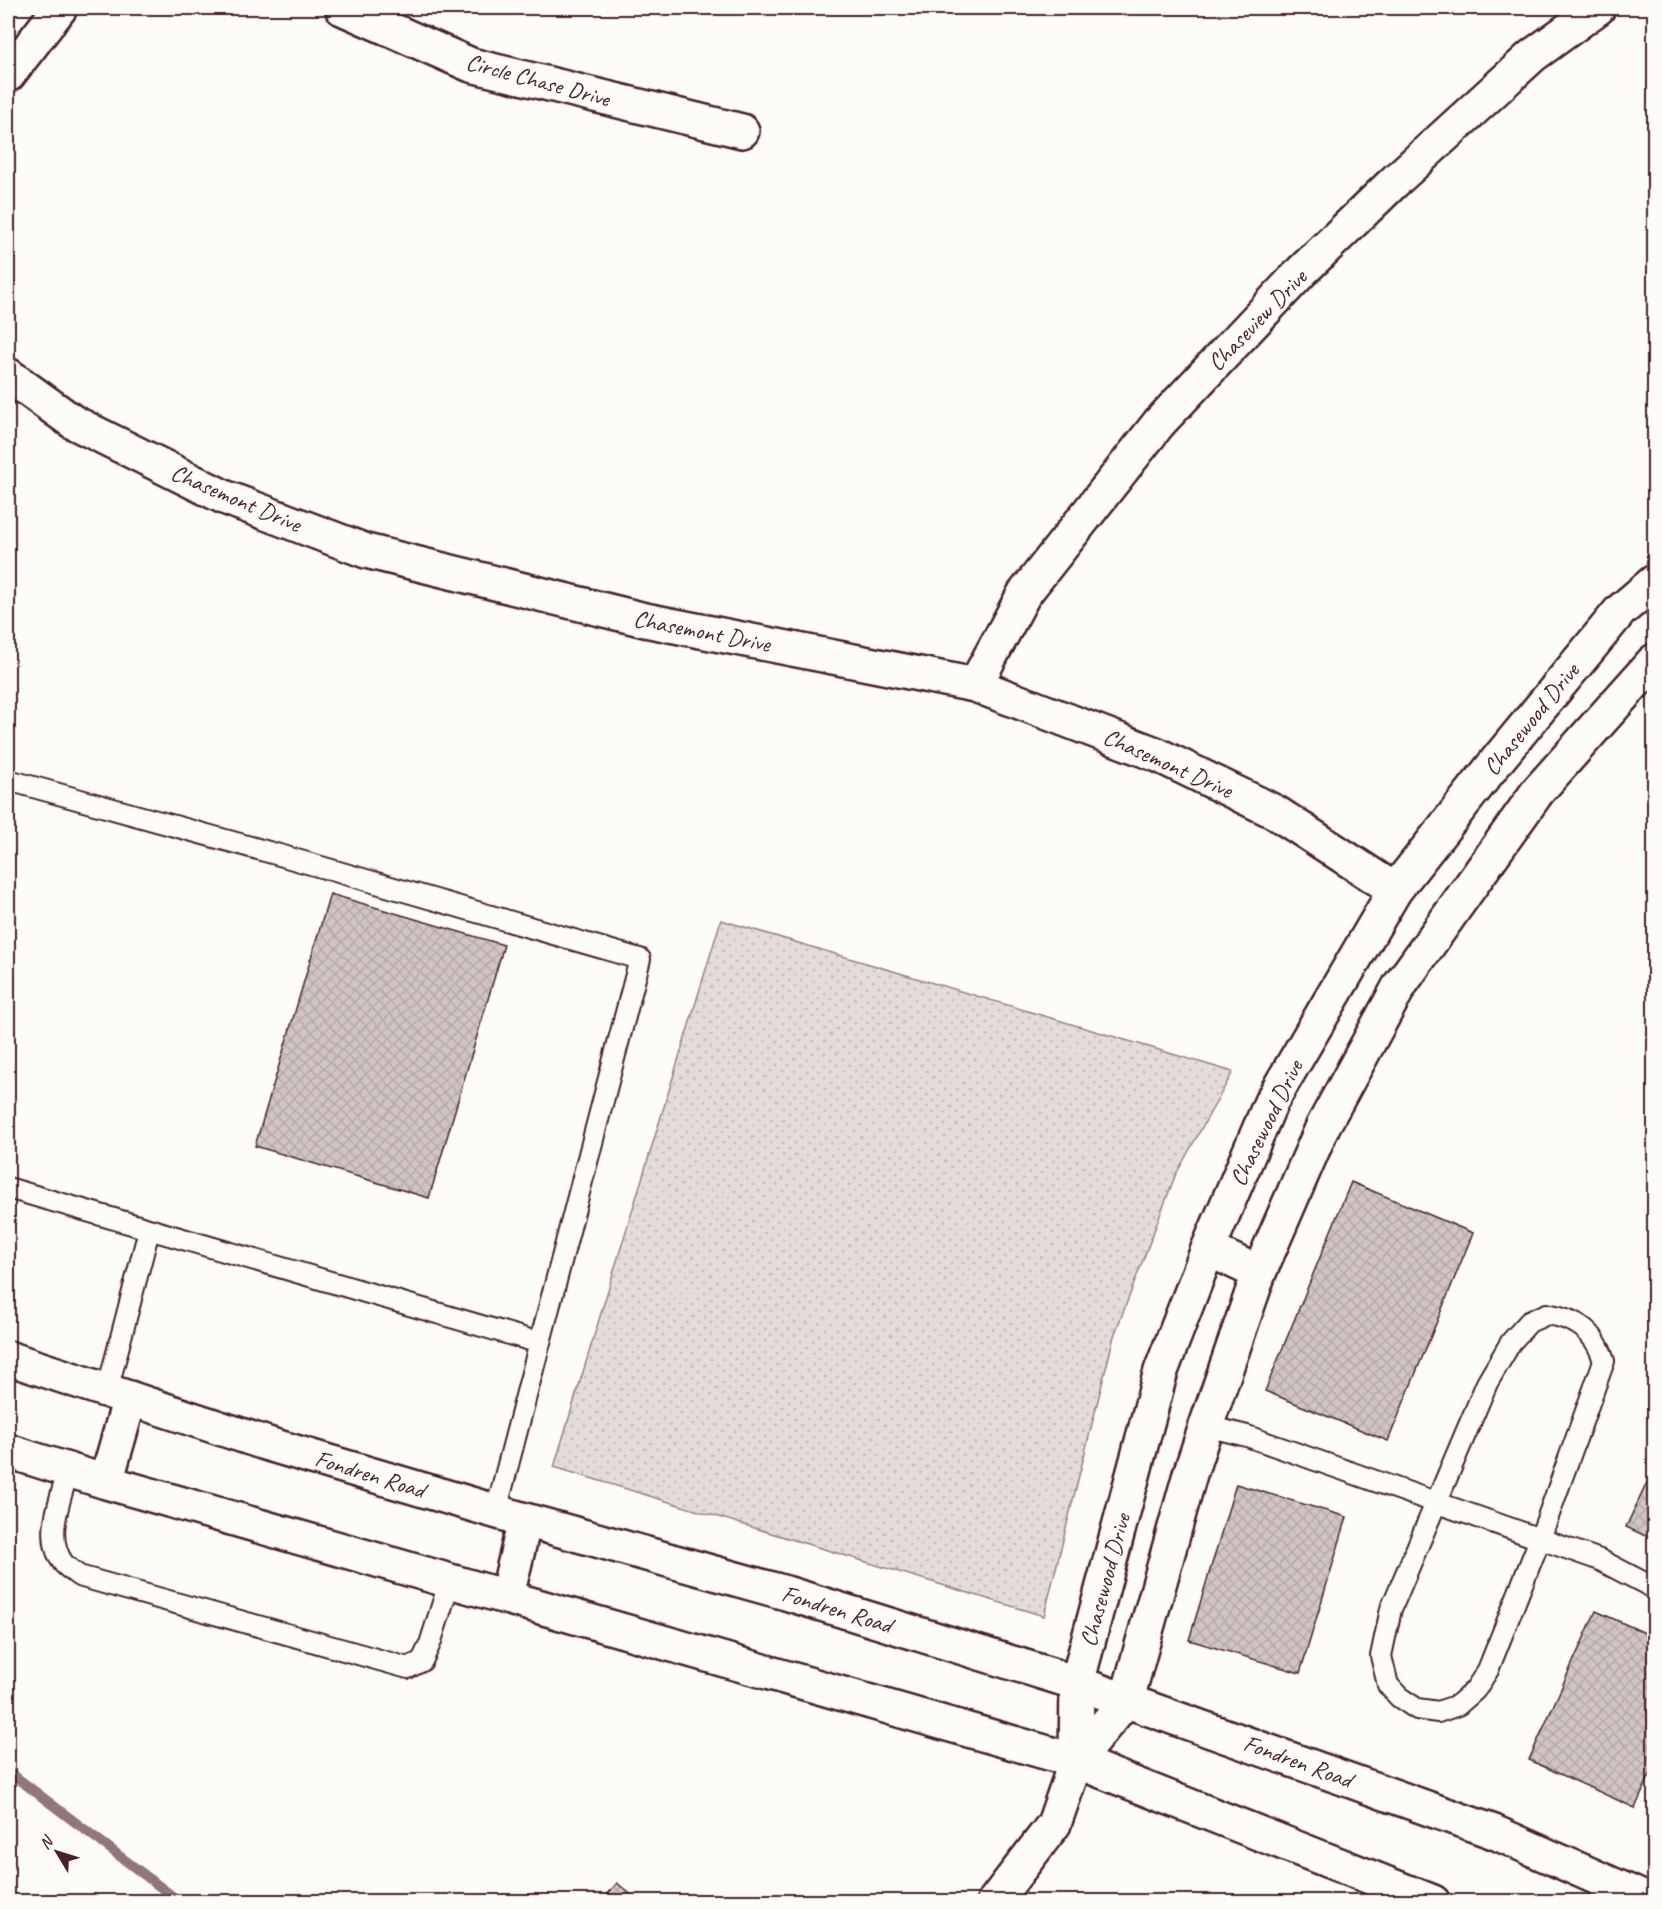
<svg xmlns="http://www.w3.org/2000/svg" width="1662" height="1909" viewBox="0 0 1662 1909" font-family="Caveat,sans-serif">
	<defs>
		<pattern id="green-dots" width="8" height="8" patternUnits="userSpaceOnUse" patternTransform="scale(1.5)"><rect width="8" height="8" fill="#e3dcda"/><path d="M2 2h.1M6 6h.1" fill="none" stroke="#c4bcbb" stroke-width="1.8" stroke-linecap="round"/></pattern>
		<pattern id="building-cross-hatch" width="8" height="8" patternUnits="userSpaceOnUse" patternTransform="scale(1.5)"><rect width="8" height="8" fill="#d0c5c4"/><path d="M0 0l8 8M0 8l8-8" fill="none" stroke="#b4a9a9"/></pattern>
	</defs>
	<rect width="100%" height="100%" fill="#fdfcf7"/>
	<filter id="ink" filterUnits="userSpaceOnUse"><feTurbulence type="fractalNoise" baseFrequency=".0167" numOctaves="2"/><feDisplacementMap in="SourceGraphic" scale="12" xChannelSelector="R" yChannelSelector="G"/><feConvolveMatrix kernelMatrix="1 2 1 2 8 2 1 2 1" color-interpolation-filters="sRGB"/></filter>
	<g filter="url(#ink)">
		<path fill="url(#green-dots)" stroke="#967e82" stroke-width="1.5" d="M 721,920 L 1233,1072 L 1175,1176 L 1114,1336 L 1044,1616 L 554,1467 Z"/>
		<g fill="none" stroke-linecap="round" stroke-linejoin="round">
			<path stroke="#91777b" stroke-width="10" d="M 8,1771 L 180,1902"/>
		</g>
		<path fill="url(#building-cross-hatch)" stroke="#4a1f2b" stroke-width="1.5" d="M 330,894 L 504,945 L 429,1198 L 255,1146 Z
			M 1351,1182 L 1473,1233 L 1388,1441 L 1265,1391 Z
			M 1654,1468 L 1654,1540 L 1626,1527 Z
			M 1236,1484 L 1347,1517 L 1300,1673 L 1189,1640 Z
			M 1596,1611 L 1654,1637 L 1654,1766 L 1635,1808 L 1529,1760 Z
			M 617,1883 L 640,1902 L 601,1902 Z"/>
		<g fill="none" stroke-linecap="round" stroke-linejoin="round">
			<g stroke="#4a1f2b" stroke-width="24">
				<path id="service" d="M 8,780 L 283,856 L 640,959 L 496,1511
					M 8,1188 L 540,1343
					M 1547,1314 C 1577,1319 1595,1331 1604,1361 L 1540,1539 L 1488,1670 L 1475,1690 L 1458,1705 L 1438,1712 L 1417,1709 L 1399,1697 L 1388,1685 L 1381,1656 L 1391,1609 L 1487,1383 L 1511,1342 L 1529,1322 Z
					M 107,1391 L 149,1230
					M 1206,1426 L 1247,1436 L 1600,1560 L 1654,1588
					M 68,1471 C 61,1499 43,1538 64,1564 C 68,1568 74,1572 79,1576 L 408,1668 L 422,1661 L 430,1644 L 450,1580"/>
			</g>
			<g stroke="#4a1f2b" stroke-width="38">
				<path id="minor" d="M 342,8 L 471,65 L 742,131
					M 8,75 L 60,8
					M 8,375 L 73,422 L 224,497 L 366,551 L 645,620 L 975,685 L 1158,755 L 1275,812 L 1395,890
					M 975,685 L 1024,594 L 1159,423 L 1302,271 L 1394,182 L 1532,56 L 1598,8
					M 994,1902 L 1054,1824 L 1076,1761"/>
			</g>
			<g stroke="#4a1f2b" stroke-width="38">
				<path id="tertiary" d="M 1208,1249 L 1259,1273
					M 1076,1761 L 1077,1683 L 1161,1371 L 1208,1249 L 1271,1102 L 1395,890 L 1499,758 L 1620,611 L 1654,582
					M 1076,1761 L 1127,1699 L 1190,1474 L 1206,1426 L 1259,1273 L 1323,1126 L 1400,985 L 1538,791 L 1654,661"/>
			</g>
			<g stroke="#4a1f2b" stroke-width="38">
				<path id="secondary" d="M 8,1358 L 268,1444 L 525,1520 L 786,1593 L 1077,1683 L 1494,1832 L 1652,1902
					M 8,1451 L 106,1482 L 1076,1761 L 1433,1902
					M 106,1482 L 130,1398
					M 507,1596 L 525,1520"/>
			</g>
			<use href="#service" stroke="#fdfcf7" stroke-width="20"/>
			<use href="#minor" stroke="#fdfcf7" stroke-width="33"/>
			<use href="#tertiary" stroke="#fdfcf7" stroke-width="33"/>
			<use href="#secondary" stroke="#fdfcf7" stroke-width="33"/>
		</g>
	</g>
	<g text-anchor="middle" dominant-baseline="central" stroke-width="5" stroke-linejoin="round" paint-order="stroke">
		<g font-size="24" fill="#4a1f2b" stroke="#fdfcf7">
			<text transform="translate(538 80) rotate(15)">Circle Chase Drive</text>
			<text transform="translate(1257 320) rotate(-46)">Chaseview Drive</text>
			<text transform="translate(236 498) rotate(23)">Chasemont Drive</text>
			<text transform="translate(702 631) rotate(11)">Chasemont Drive</text>
			<text transform="translate(1531 719) rotate(-51)">Chasewood Drive</text>
			<text transform="translate(1168 763) rotate(24)">Chasemont Drive</text>
			<text transform="translate(1266 1123) rotate(-64)">Chasewood Drive</text>
			<text transform="translate(370 1474) rotate(17)">Fondren Road</text>
			<text transform="translate(1105 1580) rotate(-75)">Chasewood Drive</text>
			<text transform="translate(837 1609) rotate(17)">Fondren Road</text>
			<text transform="translate(1298 1761) rotate(20)">Fondren Road</text>
		</g>
	</g>
	<rect width="1662" height="1909" fill="none" stroke="#fdfcf7" stroke-width="30"/>
	<rect x="15" y="15" width="1632" height="1879" fill="none" stroke="#4a1f2b" stroke-width="2" filter="url(#ink)"/>
	<g transform="translate(57 1852) rotate(308)" stroke="#fdfcf7" stroke-width="4.5" paint-order="stroke">
	<path d="M0-4.5L10 22L0 15L-10 22Z" fill="#4a1f2b"/>
	<text y="-9" font-size="16" font-weight="bold" text-anchor="middle" fill="#4a1f2b">N</text>
	</g>
</svg>
